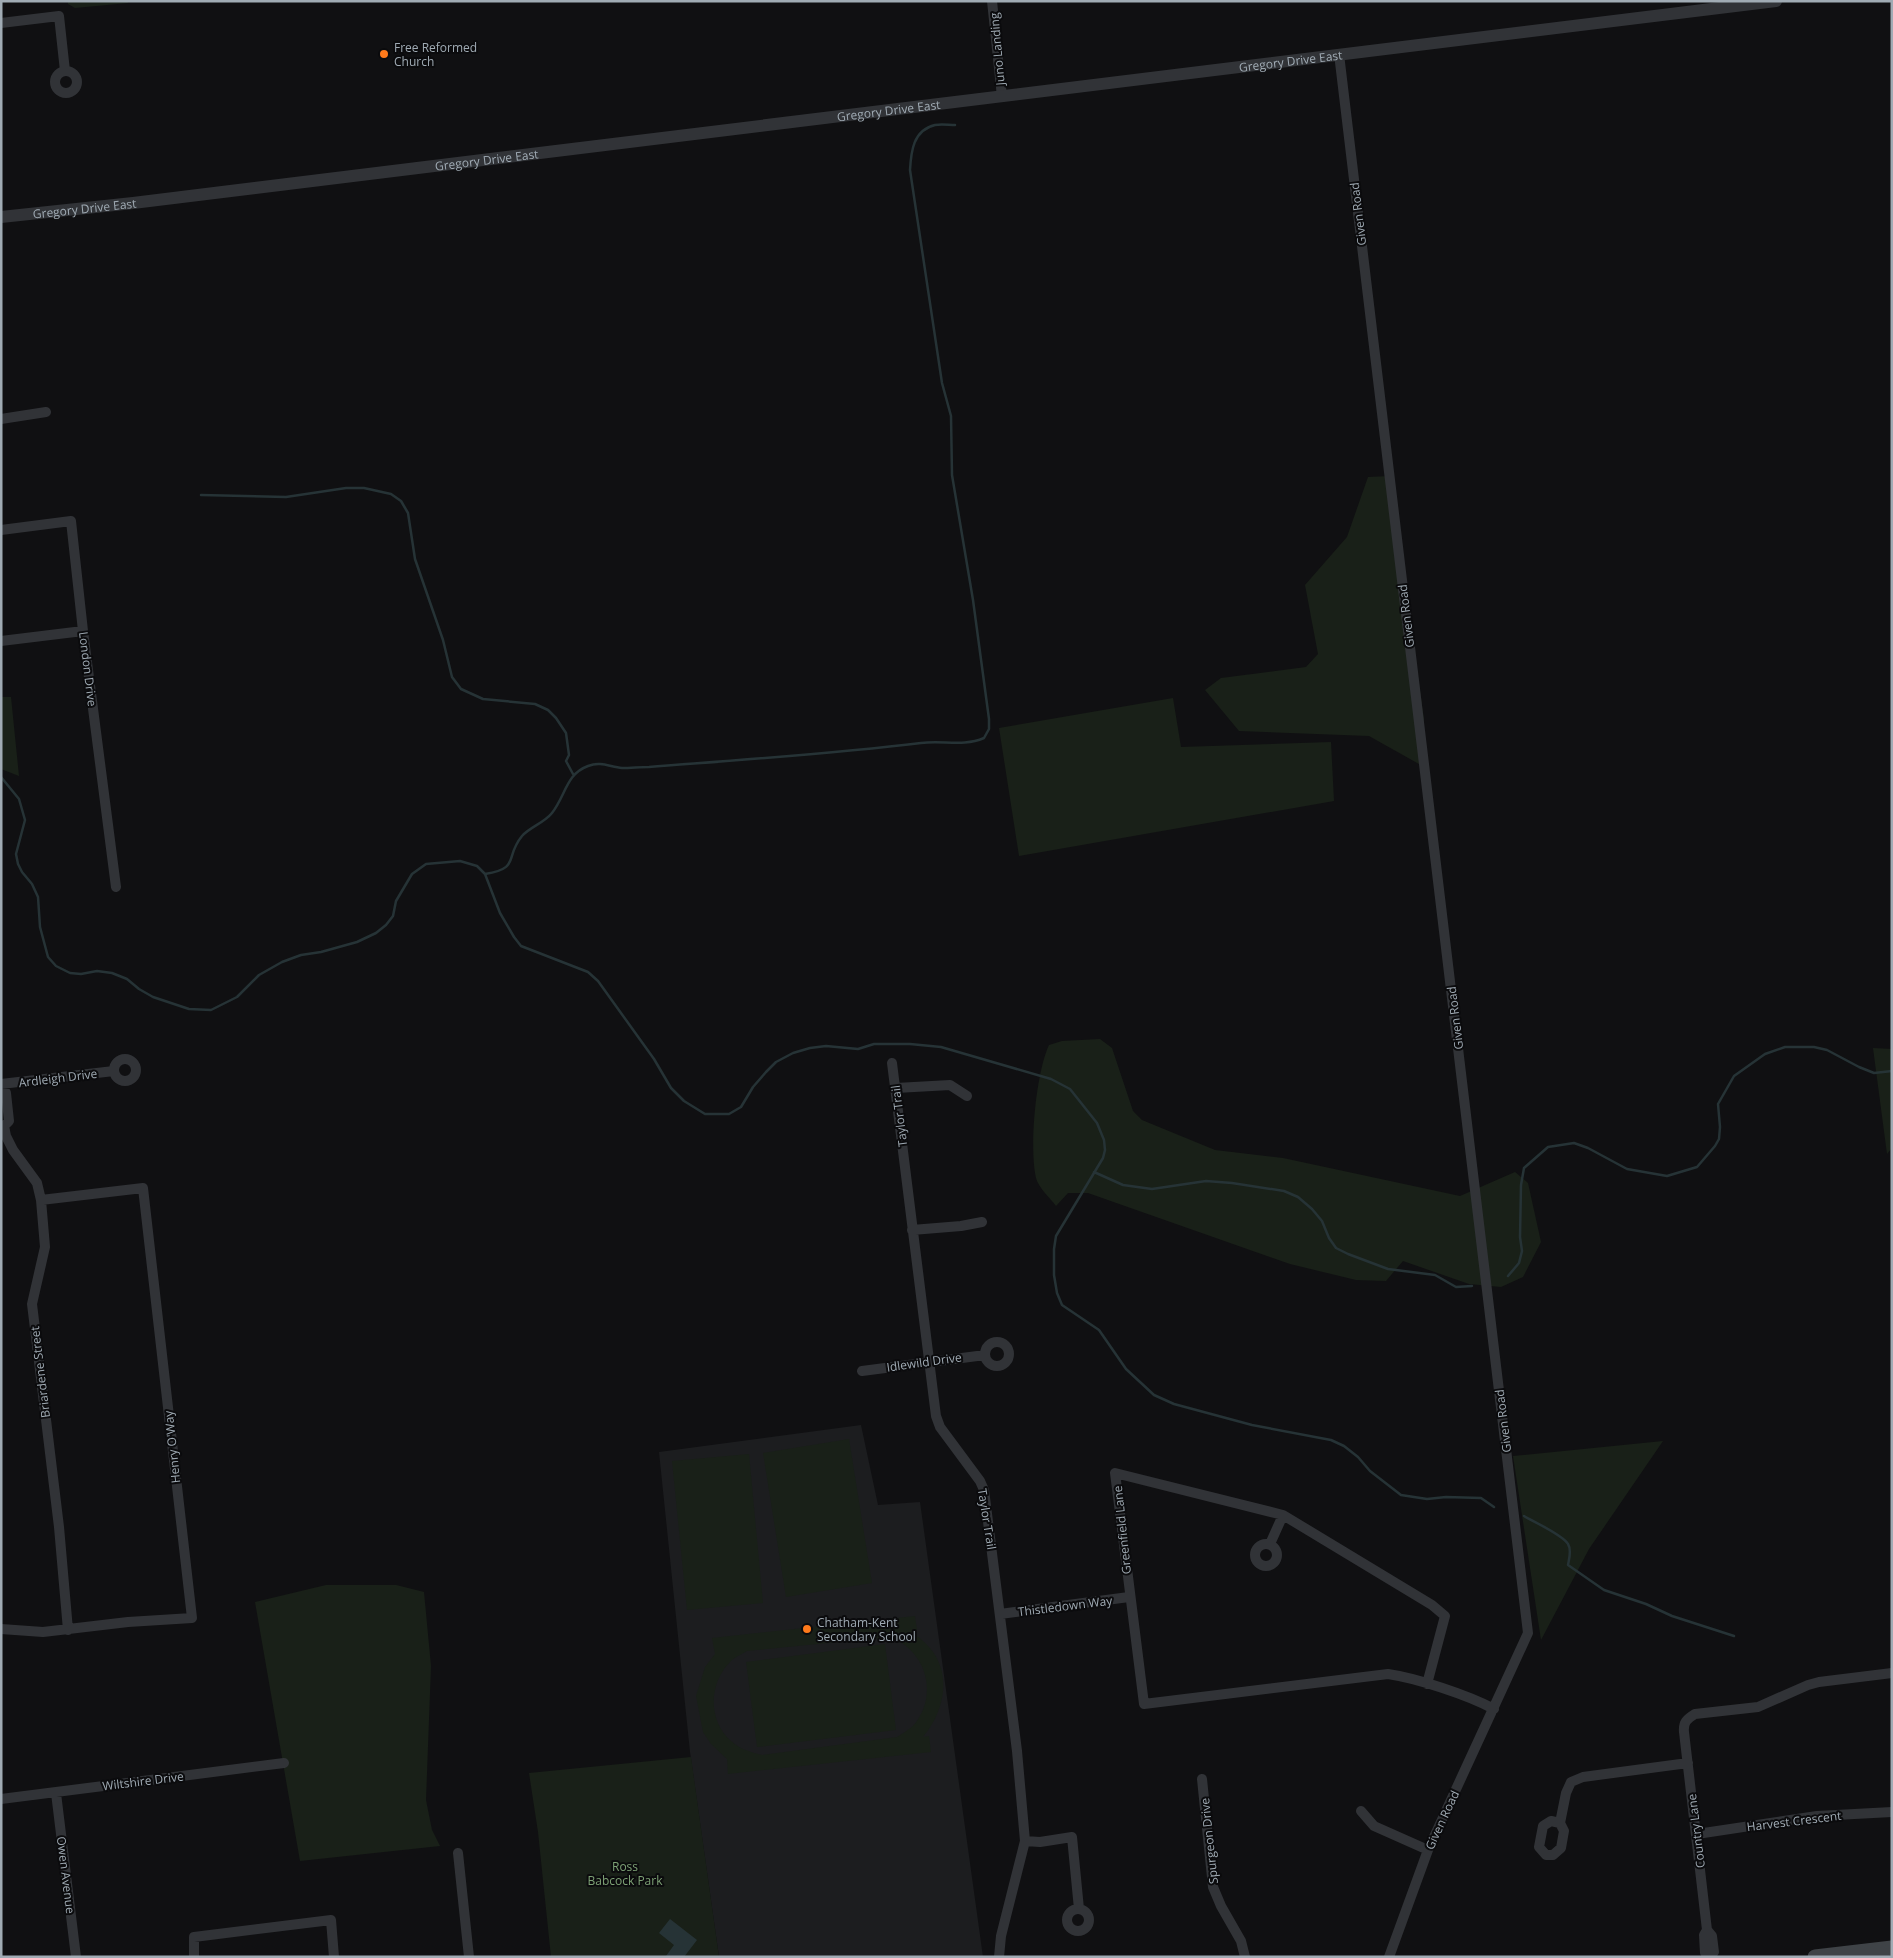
<svg xmlns="http://www.w3.org/2000/svg" width="1893" height="1958" viewBox="0 0 1893 1958" font-family="'Open Sans',sans-serif">
	<rect width="100%" height="100%" fill="#101012"/>
	<path fill="#1c1d1f" d="M 861,1425 L 878,1505 L 920,1502 L 983,1957 L 719,1957 L 690,1752 L 659,1452 Z"/>
	<path fill="#192018" fill-rule="evenodd" d="M 68,1 L 127,1 L 128,3 L 75,8 L 68,4 Z
		M 1390,476 L 1424,719 L 1419,764 L 1369,736 L 1239,731 L 1205,690 L 1221,678 L 1306,667 L 1318,654 L 1305,585 L 1347,537 L 1368,477 Z
		M 1,697 L 11,697 L 19,776 L 1,769 Z
		M 1173,698 L 1181,747 L 1331,742 L 1334,801 L 1019,856 L 999,728 Z
		M 1100,1039 L 1112,1048 L 1133,1111 L 1142,1120 L 1215,1150 L 1283,1158 L 1460,1196 L 1515,1172 L 1528,1183 L 1541,1242 L 1523,1277 L 1501,1287 L 1469,1284 L 1403,1261 L 1386,1281 L 1356,1280 L 1290,1264 L 1088,1193 L 1068,1193 L 1056,1206 C 1050,1198 1038,1187 1036,1178 C 1029,1147 1036,1073 1049,1045 L 1062,1041 Z
		M 1873,1048 L 1892,1049 L 1892,1148 L 1887,1154 Z
		M 849,1439 L 872,1583 L 786,1597 L 763,1453 Z
		M 1663,1441 L 1589,1549 L 1541,1640 L 1513,1456 Z
		M 749,1454 L 763,1603 L 687,1610 L 672,1461 Z
		M 326,1585 L 396,1585 L 424,1592 L 431,1666 L 426,1800 L 432,1830 L 440,1846 L 300,1861 L 255,1602 Z
		M 915,1616 L 917,1630 L 911,1631 C 917,1636 924,1641 929,1647 C 953,1674 944,1712 923,1737 L 929,1736 L 931,1752 L 728,1774 L 727,1759 L 711,1744 L 703,1732 L 696,1696 L 705,1667 L 715,1654 L 712,1638 ZM 889,1637 C 895,1640 901,1642 906,1646 C 931,1666 934,1702 913,1726 C 908,1730 902,1734 897,1737 L 762,1755 C 750,1752 740,1749 731,1741 C 707,1720 709,1682 731,1661 C 735,1657 742,1654 747,1651 Z
		M 885,1644 L 896,1730 L 757,1747 L 746,1662 Z
		M 691,1757 L 719,1957 L 551,1957 L 538,1832 L 529,1773 Z"/>
	<path fill="#263336" d="M 670,1919 L 697,1940 L 684,1957 L 666,1956 L 674,1945 L 659,1933 Z"/>
	<g fill="none" stroke-linecap="round" stroke-linejoin="round">
		<path stroke="#263336" stroke-width="2.5" d="M 201,495 L 286,497 L 346,488 L 364,488 L 391,494 L 401,501 L 408,513 L 415,559 L 443,640 L 452,677 L 461,689 L 483,699 L 535,704 L 548,710 L 556,718 L 566,733 L 569,755 L 566,761 L 573,774
			M 1,777 L 19,799 L 25,820 L 16,854 L 18,864 L 22,872 L 32,884 L 38,897 L 40,927 L 48,957 L 56,966 L 70,973 L 81,974 L 97,971 L 112,973 L 127,979 L 139,989 L 153,997 L 189,1009 L 211,1010 L 237,997 L 259,975 L 282,962 L 301,955 L 321,952 L 357,942 L 376,933 L 386,925 L 393,916 L 396,901 L 412,874 L 426,864 L 460,861 L 477,866 L 485,874 L 500,913 L 514,937 L 521,946 L 588,972 L 598,981 L 654,1059 L 671,1088 L 684,1101 L 705,1114 L 729,1114 L 741,1107 L 753,1087 L 766,1072 L 776,1062 L 793,1053 L 810,1048 L 826,1046 L 858,1049 L 874,1044 L 910,1044 L 941,1047 L 1051,1079 L 1070,1089 L 1097,1123 L 1104,1140 L 1105,1150 L 1103,1158 L 1056,1236 L 1054,1249 L 1054,1275 L 1057,1293 L 1062,1305 L 1099,1330 L 1126,1369 L 1154,1395 L 1174,1404 L 1252,1425 L 1331,1440 L 1344,1446 L 1358,1457 L 1370,1471 L 1401,1495 L 1427,1499 L 1446,1497 L 1481,1498 L 1494,1507
			M 485,874 C 521,868 504,858 522,836 C 530,827 544,823 552,813 C 566,795 566,774 588,766 C 601,761 610,767 622,768 C 631,768 640,767 649,767 C 740,760 831,754 921,743 C 943,740 963,747 984,738 L 989,729 L 989,719 L 973,600 L 952,475 L 951,416 L 942,383 L 910,170 C 911,152 913,130 935,125 C 941,124 949,125 955,125
			M 1094,1172 L 1123,1185 L 1152,1189 L 1206,1181 L 1232,1183 L 1284,1191 L 1298,1197 L 1312,1209 L 1322,1221 L 1329,1238 L 1336,1248 L 1348,1254 L 1388,1269 L 1435,1275 L 1456,1287 L 1472,1286
			M 1508,1276 L 1519,1263 L 1522,1251 L 1520,1237 L 1521,1185 L 1524,1168 L 1548,1147 L 1574,1143 L 1588,1148 L 1627,1169 L 1667,1176 L 1697,1167 L 1715,1146 L 1719,1139 L 1720,1127 L 1718,1104 L 1734,1076 L 1765,1054 L 1785,1047 L 1814,1047 L 1827,1050 L 1859,1067 L 1874,1073 L 1892,1071
			M 1524,1516 C 1534,1522 1563,1535 1568,1544 C 1572,1550 1569,1559 1568,1565 L 1604,1590 L 1646,1604 L 1672,1616 L 1734,1636"/>
		<path stroke="#313337" stroke-width="10" d="M 992,1 L 1002,97
			M 1,23 L 59,16 L 65,71
			M 1339,54 L 1528,1633 L 1428,1850 L 1389,1957
			M55 82a11 11 0 1 1 22 0a11 11 0 1 1-22 0Z
			M 1,419 L 46,412
			M 1,530 L 71,521 L 83,631 L 116,887
			M 1,641 L 83,631
			M114 1070a11 11 0 1 1 22 0a11 11 0 1 1-22 0Z
			M 892,1063 L 936,1416 L 940,1427 L 980,1481 L 984,1490 L 1017,1751 L 1025,1841 L 1001,1936 L 999,1957
			M 1,1084 L 114,1071
			M 1,1085 L 6,1093 L 9,1121 L 4,1126 L 6,1136 L 13,1150 L 37,1183 L 41,1200 L 45,1247 L 32,1304 L 59,1527 L 68,1630
			M 896,1088 L 950,1085 L 967,1096
			M 912,1230 L 961,1226 L 982,1222
			M985 1354a12 12 0 1 1 24 0a12 12 0 1 1-24 0Z
			M 862,1371 L 985,1355
			M1255 1555a11 11 0 1 1 22 0a11 11 0 1 1-22 0Z
			M 1270,1544 L 1283,1515
			M 1000,1614 L 1129,1597
			M 1,1629 L 43,1632 L 128,1622 L 192,1618 L 143,1188 L 41,1200
			M 1427,1684 L 1445,1616 L 1432,1605 L 1283,1515 L 1115,1473 L 1144,1704 L 1388,1674 C 1416,1678 1468,1695 1494,1709
			M 1202,1779 L 1213,1887 L 1221,1906 L 1241,1941 L 1245,1957
			M 56,1793 L 76,1957
			M 1,1799 L 284,1763
			M 1361,1811 L 1374,1826 L 1428,1850
			M 1560,1823 L 1551,1821 L 1543,1826 L 1539,1847 L 1546,1855 L 1553,1855 L 1561,1848 L 1564,1831 L 1560,1823 L 1566,1793 L 1571,1782 L 1583,1777 L 1688,1763
			M 1697,1834 L 1817,1816 L 1892,1812
			M 1025,1841 L 1040,1842 L 1072,1837 L 1079,1909
			M 458,1853 L 469,1957
			M1067 1920a11 11 0 1 1 22 0a11 11 0 1 1-22 0Z
			M 1707,1930 L 1704,1935 L 1705,1953 L 1711,1957
			M 1710,1956 L 1714,1952 L 1712,1936 L 1707,1930 L 1684,1732 C 1683,1722 1687,1719 1695,1714 L 1758,1707 L 1808,1685 L 1819,1682 L 1892,1673
			M 194,1957 L 194,1937 L 331,1920 L 334,1957"/>
		<path stroke="#313337" stroke-width="12" id="s1" d="M 1,217 L 133,203 L 1776,1"/>
		<path stroke="#3f4347" stroke-width="15" d="M 1815,1957 L 1892,1948"/>
	</g>
	<g fill="#ff7a1b" stroke="#0b0b0d" stroke-width="2">
		<circle cx="384" cy="54" r="5"/>
		<circle cx="807" cy="1629" r="5"/>
	</g>
	<g text-anchor="middle" dominant-baseline="central" stroke-width="4" stroke-linejoin="round" paint-order="stroke">
		<g font-size="12" fill="#a0abb4" stroke="#0b0b0d" text-anchor="start">
			<text x="394" y="47">Free Reformed<tspan x="394" dy="14">Church</tspan></text>
			<text x="817" y="1622">Chatham-Kent<tspan x="817" dy="14">Secondary School</tspan></text>
		</g>
		<g font-size="12" fill="#a0abb4" stroke="#0b0b0d">
			<text transform="translate(997 49) rotate(-95)">Juno Landing</text>
			<text stroke="none"><textPath href="#s1" startOffset="1299">Gregory Drive East</textPath></text>
			<text stroke="none"><textPath href="#s1" startOffset="894">Gregory Drive East</textPath></text>
			<text stroke="none"><textPath href="#s1" startOffset="489">Gregory Drive East</textPath></text>
			<text stroke="none"><textPath href="#s1" startOffset="84">Gregory Drive East</textPath></text>
			<text transform="translate(1358 214) rotate(-97)">Given Road</text>
			<text transform="translate(1406 616) rotate(-97)">Given Road</text>
			<text transform="translate(88 669) rotate(83)">London Drive</text>
			<text transform="translate(1455 1018) rotate(-97)">Given Road</text>
			<text transform="translate(58 1078) rotate(-7)">Ardleigh Drive</text>
			<text transform="translate(899 1116) rotate(-97)">Taylor Trail</text>
			<text transform="translate(924 1362) rotate(-8)">Idlewild Drive</text>
			<text transform="translate(40 1372) rotate(-97)">Briardene Street</text>
			<text transform="translate(1503 1421) rotate(-97)">Given Road</text>
			<text transform="translate(172 1447) rotate(-96)">Henry O'Way</text>
			<text transform="translate(987 1519) rotate(81)">Taylor Trail</text>
			<text transform="translate(1122 1530) rotate(-96)">Greenfield Lane</text>
			<text transform="translate(1065 1606) rotate(-7)">Thistledown Way</text>
			<text transform="translate(143 1781) rotate(-7)">Wiltshire Drive</text>
			<text transform="translate(1442 1820) rotate(-65)">Given Road</text>
			<text transform="translate(1794 1821) rotate(-7)">Harvest Crescent</text>
			<text transform="translate(1696 1831) rotate(-97)">Country Lane</text>
			<text transform="translate(1209 1841) rotate(-96)">Spurgeon Drive</text>
			<text transform="translate(66 1875) rotate(83)">Owen Avenue</text>
		</g>
		<g font-size="12" fill="#7da175" stroke="#0b0b0d">
			<text x="625" y="1866">Ross<tspan x="625" dy="14">Babcock Park</tspan></text>
		</g>
	</g>
	<rect width="1893" height="1958" fill="none" stroke="#a0abb4" stroke-width="5"/>
</svg>
